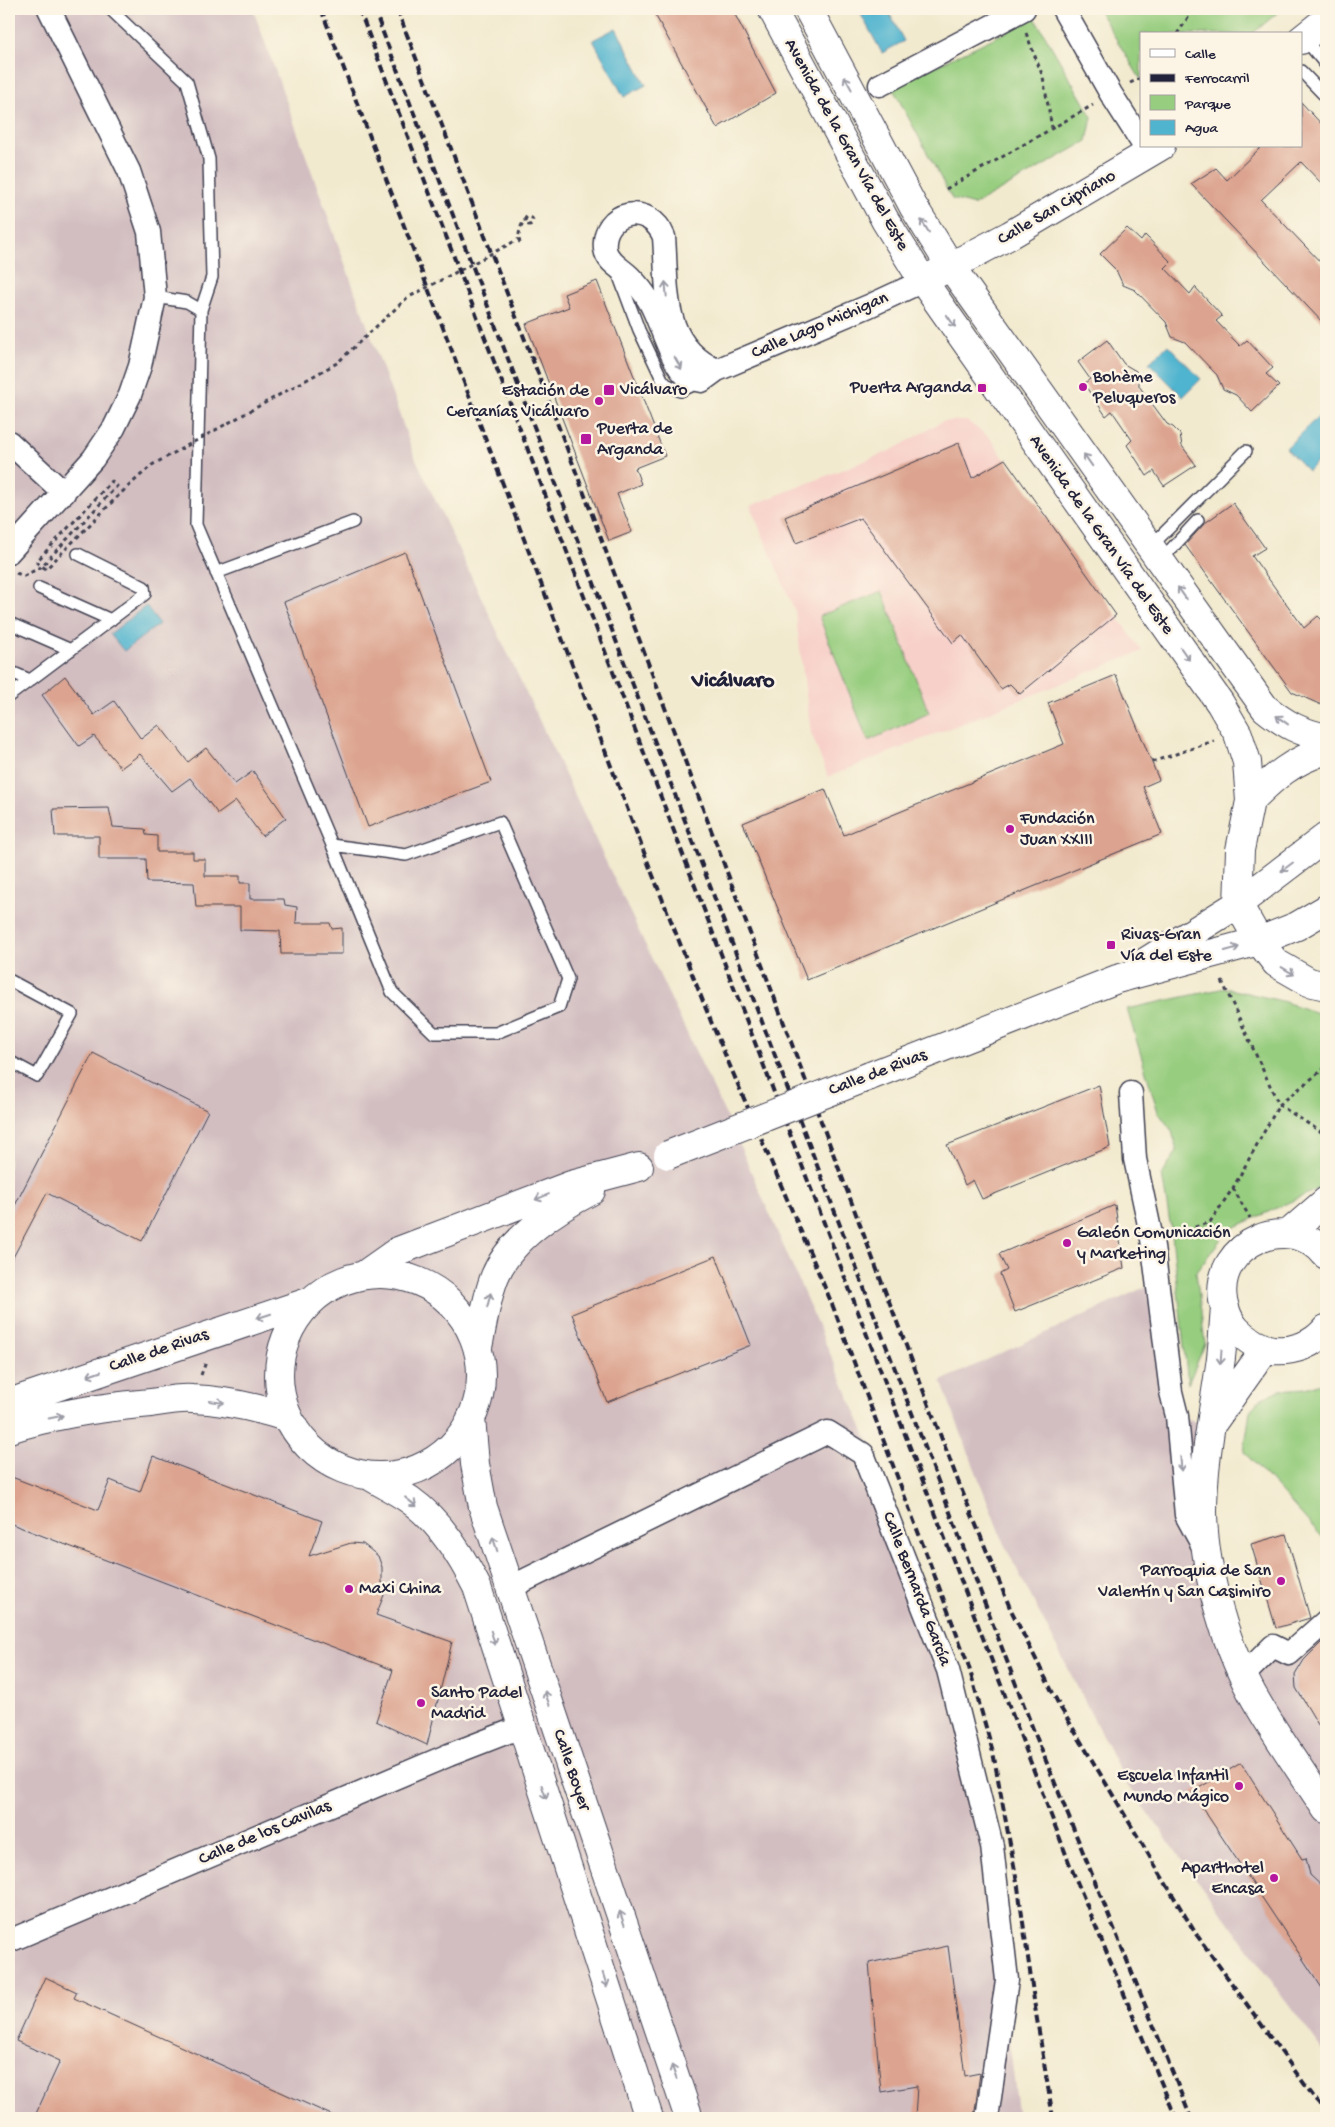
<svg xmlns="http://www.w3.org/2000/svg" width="1335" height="2127" viewBox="0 0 1335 2127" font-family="'Gochi Hand',sans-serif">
	<rect width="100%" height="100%" fill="#fcf5e5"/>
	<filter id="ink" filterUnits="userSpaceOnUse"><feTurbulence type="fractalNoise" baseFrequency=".02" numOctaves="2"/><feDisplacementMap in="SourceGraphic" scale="10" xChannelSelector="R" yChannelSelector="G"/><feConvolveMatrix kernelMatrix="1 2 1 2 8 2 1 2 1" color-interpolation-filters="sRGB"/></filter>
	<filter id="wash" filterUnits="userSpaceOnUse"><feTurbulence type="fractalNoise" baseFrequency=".0096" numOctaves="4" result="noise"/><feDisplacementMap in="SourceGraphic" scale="20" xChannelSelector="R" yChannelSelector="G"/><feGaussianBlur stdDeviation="1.12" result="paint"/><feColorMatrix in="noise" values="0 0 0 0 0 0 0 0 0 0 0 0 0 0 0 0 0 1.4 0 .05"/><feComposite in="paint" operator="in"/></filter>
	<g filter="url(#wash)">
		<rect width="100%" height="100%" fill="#f2eacf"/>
		<path fill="#f7d0c9" d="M 943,421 L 967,421 L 989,437 L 1142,651 L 828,777 L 811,733 L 795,611 L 750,506 L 892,450 Z"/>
		<path fill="#d2bec1" d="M 9,9 L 253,9 L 414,455 L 737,1139 L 872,1450 L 976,1786 L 1019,2118 L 9,2118 Z
			M 1158,1281 L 1177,1416 L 1210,1426 L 1203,1513 L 1243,1674 L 1273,1646 L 1290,1654 L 1326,1621 L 1326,2055 L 1128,1786 L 1003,1542 L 941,1381 Z"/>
		<path fill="#97cd7f" stroke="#5c785d" d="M 1098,9 L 1282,9 L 1252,34 L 1141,34 L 1141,80 Z
			M 1035,18 L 1092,117 L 1087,141 L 974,205 L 952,199 L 892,87 Z
			M 882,591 L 929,713 L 868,741 L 819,616 Z
			M 1225,988 L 1282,1001 L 1326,1016 L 1326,1180 L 1318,1189 L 1227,1231 L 1196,1272 L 1205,1344 L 1188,1384 L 1172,1235 L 1162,1175 L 1177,1151 L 1172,1131 L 1158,1112 L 1127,1009 Z
			M 1326,1381 L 1326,1541 L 1244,1452 L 1250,1411 L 1260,1399 L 1280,1390 L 1306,1388 Z"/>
		<path fill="#50b4cf" stroke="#396b85" d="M 858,9 L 887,9 L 904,41 L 882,53 Z
			M 616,28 L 646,85 L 624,97 L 593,40 Z
			M 1168,345 L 1201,379 L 1183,397 L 1149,363 Z
			M 1323,412 L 1326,416 L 1326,453 L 1308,471 L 1286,448 Z
			M 146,606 L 159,624 L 124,651 L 110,634 Z"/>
		<g id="blocks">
			<path fill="#dca490" d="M 652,9 L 732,9 L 776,93 L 717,128 Z
				M 1301,102 L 1326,129 L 1326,188 L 1301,162 L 1261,200 L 1326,268 L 1326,326 L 1191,184 L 1216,168 L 1227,180 L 1262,146 L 1301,146 Z
				M 1127,228 L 1141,241 L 1145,235 L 1171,262 L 1165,268 L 1190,294 L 1195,287 L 1222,316 L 1216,321 L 1240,346 L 1247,340 L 1273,368 L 1266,374 L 1279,386 L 1252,412 L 1236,395 L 1223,389 L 1217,375 L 1185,342 L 1172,337 L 1166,322 L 1135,290 L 1123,285 L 1116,270 L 1100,254 Z
				M 597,281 L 665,456 L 635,468 L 641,484 L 617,494 L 632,532 L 609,541 L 526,324 L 569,307 L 564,294 Z
				M 1107,340 L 1124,364 L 1136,371 L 1139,380 L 1139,386 L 1167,424 L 1173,427 L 1180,434 L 1182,446 L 1196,465 L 1164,486 L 1154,471 L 1147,476 L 1127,445 L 1132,440 L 1112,411 L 1106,416 L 1084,384 L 1090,379 L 1078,362 Z
				M 959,443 L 972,478 L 1005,459 L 1116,615 L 1020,694 L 1010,684 L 1001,689 L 962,635 L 953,643 L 861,518 L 796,543 L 785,517 Z
				M 1233,503 L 1265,548 L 1252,556 L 1304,628 L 1318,616 L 1326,624 L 1326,707 L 1292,692 L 1185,545 L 1205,523 Z
				M 405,552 L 491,782 L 368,827 L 284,602 Z
				M 1116,675 L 1159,780 L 1143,787 L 1162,834 L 807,980 L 743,823 L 825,789 L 844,835 L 1064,744 L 1048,703 Z
				M 65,676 L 94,715 L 114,701 L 141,739 L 159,725 L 188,762 L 206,748 L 235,784 L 253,771 L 286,818 L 262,836 L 236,801 L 218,814 L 190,778 L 172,791 L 140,754 L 121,768 L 94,736 L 79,746 L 42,695 Z
				M 109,808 L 113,827 L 145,829 L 146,835 L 157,836 L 157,852 L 193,852 L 193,859 L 205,859 L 205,876 L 240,876 L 240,883 L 250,883 L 250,899 L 284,899 L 285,905 L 297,907 L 296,923 L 330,923 L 332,929 L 342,928 L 342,954 L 281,954 L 280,931 L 240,930 L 240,907 L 196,907 L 194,883 L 147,882 L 146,859 L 99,859 L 99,836 L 55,836 L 53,809 Z
				M 93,1053 L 208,1111 L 142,1241 L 47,1193 L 9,1265 L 9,1217 Z
				M 1099,1085 L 1110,1147 L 982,1199 L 973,1180 L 965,1185 L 947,1145 Z
				M 1115,1205 L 1124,1268 L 1015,1312 L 1000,1274 L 1007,1270 L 999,1254 Z
				M 716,1256 L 751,1345 L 607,1402 L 572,1314 Z
				M 153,1456 L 322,1521 L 309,1556 L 351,1543 L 363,1544 L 378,1556 L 382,1567 L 382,1583 L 388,1585 L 376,1615 L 452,1642 L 427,1745 L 376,1721 L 393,1670 L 9,1523 L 9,1476 L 98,1510 L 110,1480 L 140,1492 Z
				M 1286,1534 L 1310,1618 L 1276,1628 L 1251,1544 Z
				M 1326,1638 L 1326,1738 L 1296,1688 L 1295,1675 L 1304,1660 Z
				M 1241,1763 L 1302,1859 L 1306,1858 L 1310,1875 L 1326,1890 L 1326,1994 L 1192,1792 Z
				M 948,1946 L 965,2076 L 980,2073 L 974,2118 L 915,2118 L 917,2086 L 881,2092 L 869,1963 Z
				M 45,1977 L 77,1992 L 74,1998 L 338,2118 L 34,2118 L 60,2061 L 16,2041 Z"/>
		</g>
	</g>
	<g filter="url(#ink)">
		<use href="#blocks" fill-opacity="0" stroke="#414051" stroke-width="1"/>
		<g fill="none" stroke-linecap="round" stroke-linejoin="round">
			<g stroke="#414051" stroke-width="14">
				<path id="lane" d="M 110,9 L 187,82 L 209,159 L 212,277 L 201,310
					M 1304,38 L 1326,65
					M 1301,71 L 1326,97
					M 617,271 L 639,330 L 662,379 L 666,384 L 680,391 L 700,382
					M 155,297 L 187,302 L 201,310 L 196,525 L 332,845
					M 1150,547 L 1246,451
					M 1160,561 L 1198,520
					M 216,573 L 353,522
					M 39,588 L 111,620
					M 9,623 L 71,650
					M 9,671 L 30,680
					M 9,696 L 145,594 L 144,587 L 78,554
					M 500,822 L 568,979 L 559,1007 L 496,1033 L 434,1033 L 392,992 L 332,845 L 406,855 Z
					M 9,980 L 72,1014 L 37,1076 L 9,1061"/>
			</g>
			<g stroke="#414051" stroke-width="25">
				<path id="street" d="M 1063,9 L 1111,94 L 1141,141
					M 880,85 L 1024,9
					M 717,370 C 660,345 668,288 664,237 C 650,201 601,210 605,249 C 607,262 621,268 630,277 C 637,284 644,292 649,301 C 660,319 671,364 687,376 C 691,379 696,380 702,381 L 717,370 L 869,306 L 923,281
					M 9,442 L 64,493
					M 9,552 L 93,459 L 114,428 L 130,395 L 140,366 L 155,297 L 149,232 L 129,171 L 49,9
					M 1131,1093 L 1135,1159 L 1152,1239 L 1171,1392 L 1177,1416 L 1186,1515 L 1204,1548
					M 509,1588 L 828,1432 L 863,1454 L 948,1670 L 992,1846 L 1007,1980 L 987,2118
					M 1244,1675 L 1273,1646 L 1289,1654 L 1326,1621
					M 9,1941 L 449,1755 L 521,1727"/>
			</g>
			<g stroke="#414051" stroke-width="30">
				<path id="secondary" d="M 772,9 L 885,220 L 923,281 L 1220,703 L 1238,734 L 1247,762 L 1250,801 L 1240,850 L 1238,904 L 1259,941 L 1276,963 L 1309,982 L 1326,986
					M 808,9 L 913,206 L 951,267 L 1265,708 C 1286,725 1300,732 1326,738
					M 1301,40 L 1326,20
					M 934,275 L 1010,235 L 1161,146
					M 1250,801 C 1276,775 1291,762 1326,750
					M 1142,964 L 1238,904 L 1326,837
					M 870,1076 L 1117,979 L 1259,941 L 1297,926 L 1326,909
					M 1289,1233 L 1326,1201
					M 1326,1255 C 1291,1210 1214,1243 1223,1300 C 1225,1310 1229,1322 1237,1330 C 1247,1340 1258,1348 1273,1350 C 1293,1352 1313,1345 1326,1329
					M279 1375a101 101 0 1 1 202 0a101 101 0 1 1-202 0Z
					M 364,1275 L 398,1251 L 571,1185 L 639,1167
					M 1225,1308 C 1223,1327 1223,1346 1220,1365 C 1213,1414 1203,1462 1203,1512 C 1204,1573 1227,1652 1258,1704 C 1279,1740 1303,1774 1326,1809
					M 478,1347 C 483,1324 486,1298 495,1276 C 510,1239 556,1209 591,1191
					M 9,1403 L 311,1301
					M 471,1418 L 475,1464 L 483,1507 L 689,2118
					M 1214,1421 L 1265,1349
					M 9,1429 C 54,1414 103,1407 151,1403 C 164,1401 179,1398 192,1399 C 225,1400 258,1408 289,1418
					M 370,1476 C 383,1484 397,1491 410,1500 C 440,1521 461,1555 477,1587 L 649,2118"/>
			</g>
			<path stroke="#414051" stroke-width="3" stroke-dasharray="4 4" stroke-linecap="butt" d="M 1026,33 L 1043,77 L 1052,128
				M 1177,34 L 1194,9
				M 1130,83 L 1141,78
				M 946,189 L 1093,105
				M525 221a4 4 0 1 1 8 0a4 4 0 1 1-8 0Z
				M 520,243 C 517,234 521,224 527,216
				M 16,573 L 24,576 L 41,567 L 117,486 L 112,481 L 36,562
				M 1152,762 L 1214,741
				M 1222,981 L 1279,1105 L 1326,1135
				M 1233,1188 L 1250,1218
				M 1172,1235 L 1210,1222 L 1233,1188 L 1279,1105 L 1326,1067
				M 201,1375 L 206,1362"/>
			<use href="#lane" stroke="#fff" stroke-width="11"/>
			<use href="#street" stroke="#fff" stroke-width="22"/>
			<use href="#secondary" stroke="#fff" stroke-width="28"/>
			<path stroke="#22223b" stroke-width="4" stroke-dasharray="8 4" stroke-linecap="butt" d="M 321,9 L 650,868 L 712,1024 L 832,1304 L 968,1664 L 993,1752 L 1018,1887 L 1035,2007 L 1053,2118
				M 359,9 L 1070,1865 L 1176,2118
				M 374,9 L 1033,1729 L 1191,2118
				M 397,9 L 573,464 L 882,1283 L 958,1481 L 1010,1608 L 1059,1705 L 1196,1934 L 1316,2100 L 1326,2111"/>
			<g stroke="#414051" stroke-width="30" stroke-linecap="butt">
				<path id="secondary-bridge" d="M 668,1155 L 870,1076"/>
			</g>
			<path stroke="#414051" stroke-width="3" stroke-dasharray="4 4" stroke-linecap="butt" d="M 36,562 L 46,569 L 121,493 L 152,465 L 337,363 L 407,298 L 519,239"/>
			<use href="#secondary-bridge" stroke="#fff" stroke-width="28"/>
		</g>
		<defs><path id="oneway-shaft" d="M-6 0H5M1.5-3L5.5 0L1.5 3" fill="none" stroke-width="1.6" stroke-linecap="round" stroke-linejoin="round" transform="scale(1.25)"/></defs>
		<g stroke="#9c9ca7">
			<use href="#oneway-shaft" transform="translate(848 83) rotate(-119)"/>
			<use href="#oneway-shaft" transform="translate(925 226) rotate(-122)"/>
			<use href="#oneway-shaft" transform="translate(666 289) rotate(-95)"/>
			<use href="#oneway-shaft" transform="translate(951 321) rotate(55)"/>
			<use href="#oneway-shaft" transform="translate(678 363) rotate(60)"/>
			<use href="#oneway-shaft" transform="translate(1088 460) rotate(-125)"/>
			<use href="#oneway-shaft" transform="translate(1182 593) rotate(-125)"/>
			<use href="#oneway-shaft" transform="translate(1185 654) rotate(55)"/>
			<use href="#oneway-shaft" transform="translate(1282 720) rotate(-144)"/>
			<use href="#oneway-shaft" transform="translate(1287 867) rotate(143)"/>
			<use href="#oneway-shaft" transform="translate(1232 949) rotate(-15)"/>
			<use href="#oneway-shaft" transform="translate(1288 971) rotate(31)"/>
			<use href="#oneway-shaft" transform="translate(542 1197) rotate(158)"/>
			<use href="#oneway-shaft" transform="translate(489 1300) rotate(-76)"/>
			<use href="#oneway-shaft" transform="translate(264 1316) rotate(162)"/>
			<use href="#oneway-shaft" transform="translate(1221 1357) rotate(94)"/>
			<use href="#oneway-shaft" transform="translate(94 1374) rotate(161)"/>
			<use href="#oneway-shaft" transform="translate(217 1402) rotate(8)"/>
			<use href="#oneway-shaft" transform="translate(56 1417) rotate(-12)"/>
			<use href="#oneway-shaft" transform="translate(1181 1464) rotate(85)"/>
			<use href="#oneway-shaft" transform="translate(411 1502) rotate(38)"/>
			<use href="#oneway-shaft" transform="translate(495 1544) rotate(-108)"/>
			<use href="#oneway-shaft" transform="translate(493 1638) rotate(73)"/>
			<use href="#oneway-shaft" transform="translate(547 1698) rotate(-109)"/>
			<use href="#oneway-shaft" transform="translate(544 1792) rotate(71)"/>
			<use href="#oneway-shaft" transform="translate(622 1918) rotate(-109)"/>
			<use href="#oneway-shaft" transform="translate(605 1980) rotate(72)"/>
			<use href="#oneway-shaft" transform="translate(674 2072) rotate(-109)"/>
		</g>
	</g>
	<g fill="#b5179e" stroke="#fcf5e5" stroke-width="2">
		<circle cx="1083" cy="387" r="5"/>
		<rect x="977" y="383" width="10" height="10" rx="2.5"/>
		<rect x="603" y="384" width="12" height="12" rx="2.5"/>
		<circle cx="599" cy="401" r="5"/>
		<rect x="580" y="433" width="12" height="12" rx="2.5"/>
		<circle cx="1010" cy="829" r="5"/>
		<rect x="1106" y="940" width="10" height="10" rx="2.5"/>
		<circle cx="1067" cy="1243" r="5"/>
		<circle cx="1281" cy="1581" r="5"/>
		<circle cx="349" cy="1589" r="5"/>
		<circle cx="421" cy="1703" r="5"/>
		<circle cx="1239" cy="1786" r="5"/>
		<circle cx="1274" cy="1878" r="5"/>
	</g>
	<g text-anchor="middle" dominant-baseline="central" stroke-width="5" stroke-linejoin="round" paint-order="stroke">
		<g font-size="18" fill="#22223b" stroke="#fcf5e5">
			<text transform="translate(846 145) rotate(61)">Avenida de la Gran Vía del Este</text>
			<text transform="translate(1057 208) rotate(-30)">Calle San Cipriano</text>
			<text transform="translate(820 326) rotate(-23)">Calle Lago Michigan</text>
			<text transform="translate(1101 535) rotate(55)">Avenida de la Gran Vía del Este</text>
			<text transform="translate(878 1073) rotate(-21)">Calle de Rivas</text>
			<text transform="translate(159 1351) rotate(-19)">Calle de Rivas</text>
			<text transform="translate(916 1589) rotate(69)">Calle Bernarda García</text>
			<text transform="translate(571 1770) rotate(71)">Calle Boyer</text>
			<text transform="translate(265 1833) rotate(-23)">Calle de los Cavilas</text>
		</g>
		<g font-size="18" fill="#22223b" stroke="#fcf5e5" text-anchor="start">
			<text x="1093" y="377">Bohème<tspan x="1093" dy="21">Peluqueros</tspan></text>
			<text x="972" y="388" text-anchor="end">Puerta Arganda</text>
			<text x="620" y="390">Vicálvaro</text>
			<text x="589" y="391" text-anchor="end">Estación de<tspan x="589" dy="21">Cercanías Vicálvaro</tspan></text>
			<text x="597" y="429">Puerta de<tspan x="597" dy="21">Arganda</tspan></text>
			<text x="1020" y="819">Fundación<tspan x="1020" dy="21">Juan XXIII</tspan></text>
			<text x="1121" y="935">Rivas-Gran<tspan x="1121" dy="21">Vía del Este</tspan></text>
			<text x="1077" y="1233">Galeón Comunicación<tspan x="1077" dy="21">y Marketing</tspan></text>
			<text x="1271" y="1571" text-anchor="end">Parroquia de San<tspan x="1271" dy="21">Valentín y San Casimiro</tspan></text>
			<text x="359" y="1589">Maxi China</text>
			<text x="431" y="1693">Santo Padel<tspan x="431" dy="21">Madrid</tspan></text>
			<text x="1229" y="1776" text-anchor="end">Escuela Infantil<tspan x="1229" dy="21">Mundo Mágico</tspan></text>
			<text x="1264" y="1868" text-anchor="end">Aparthotel<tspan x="1264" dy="21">Encasa</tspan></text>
		</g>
		<g font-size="22" font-weight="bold" fill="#22223b" stroke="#fcf5e5">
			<text x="733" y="682">Vicálvaro</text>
		</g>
	</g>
	<rect width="1335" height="2127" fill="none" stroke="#fcf5e5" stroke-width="30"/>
	<rect x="1140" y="32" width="162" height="115" fill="#fcf5e5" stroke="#a5a1a1"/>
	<rect x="1150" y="49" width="25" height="8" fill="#ffffff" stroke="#a5a1a1"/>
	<text x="1185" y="58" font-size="15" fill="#22223b">Calle</text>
	<rect x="1150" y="74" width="25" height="8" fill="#22223b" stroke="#a5a1a1"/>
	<text x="1185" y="82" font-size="15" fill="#22223b">Ferrocarril</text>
	<rect x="1150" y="95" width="25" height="15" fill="#97cd7f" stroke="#a5a1a1"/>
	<text x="1185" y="108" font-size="15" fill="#22223b">Parque</text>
	<rect x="1150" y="120" width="25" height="15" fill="#50b4cf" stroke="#a5a1a1"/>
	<text x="1185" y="132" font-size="15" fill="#22223b">Agua</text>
</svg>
